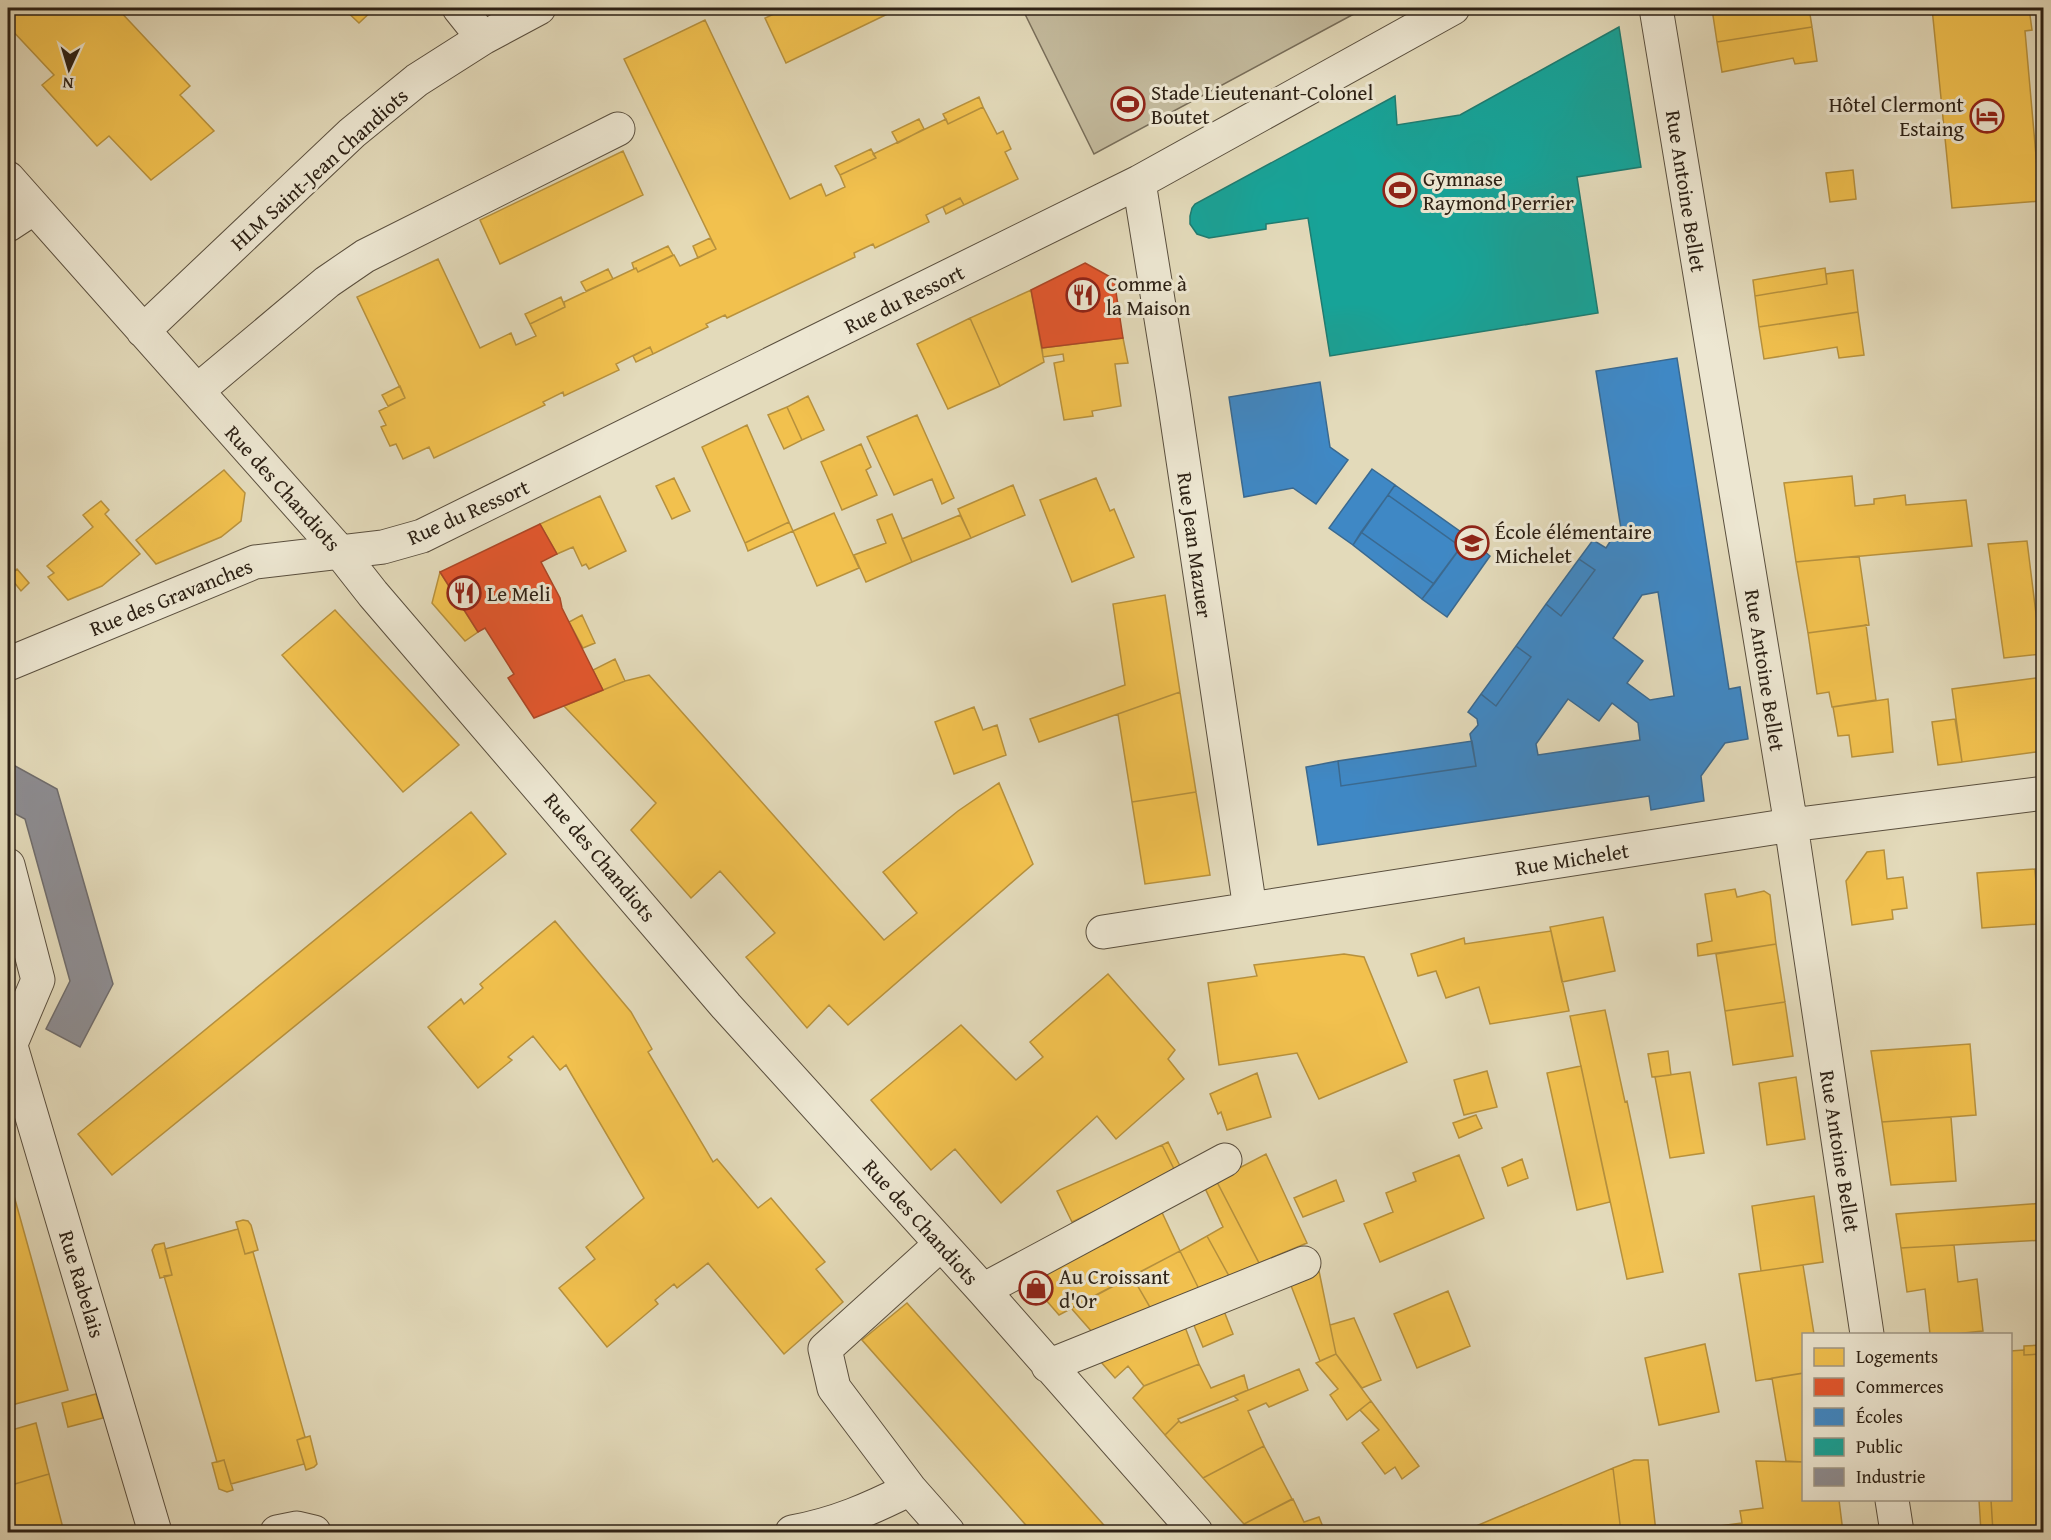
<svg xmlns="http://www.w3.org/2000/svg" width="2051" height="1540" viewBox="0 0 2051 1540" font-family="'Gentium Book Plus',serif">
	<rect width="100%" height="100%" fill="#e3daba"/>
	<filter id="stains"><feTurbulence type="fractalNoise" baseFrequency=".00333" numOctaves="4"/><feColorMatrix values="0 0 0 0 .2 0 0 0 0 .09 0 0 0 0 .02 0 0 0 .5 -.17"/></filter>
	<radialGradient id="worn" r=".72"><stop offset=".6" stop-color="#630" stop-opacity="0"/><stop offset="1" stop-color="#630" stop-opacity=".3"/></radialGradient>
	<path fill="#c4bb9e" stroke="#786e5a" stroke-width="1.5" d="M 1022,8 L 1365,8 L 1094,154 Z"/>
	<path fill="#f2c14e" stroke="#b7913d" stroke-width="1.5" d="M 8,8 L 117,8 L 190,86 L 180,95 L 214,131 L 151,180 L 109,136 L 97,146 L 42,85 L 54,75 L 8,26 Z
		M 343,8 L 375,8 L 359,23 Z
		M 787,8 L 900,8 L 786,63 L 765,18 Z
		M 1720,8 L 1809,8 L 1812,27 L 1717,42 L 1712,9 Z
		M 1932,8 L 2029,8 L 2032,30 L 2025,31 L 2040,201 L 1952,208 Z
		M 705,20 L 790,199 L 821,184 L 826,196 L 845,187 L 840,175 L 876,158 L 873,154 L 946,119 L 948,124 L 983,107 L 997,134 L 1003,131 L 1011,149 L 1005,152 L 1018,179 L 964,205 L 960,198 L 926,215 L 929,222 L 875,248 L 873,244 L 854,253 L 855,257 L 727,318 L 725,315 L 706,324 L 708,327 L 653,354 L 650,347 L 616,364 L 619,370 L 564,396 L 563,392 L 543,402 L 545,405 L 434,458 L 429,447 L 403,459 L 396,444 L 390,446 L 381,427 L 386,425 L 379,411 L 405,398 L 357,297 L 438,259 L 480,348 L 511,333 L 516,345 L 536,336 L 530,324 L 565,307 L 564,302 L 636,268 L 638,272 L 674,255 L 680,266 L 716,249 L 624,59 Z
		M 1812,27 L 1817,61 L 1795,64 L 1793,58 L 1722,72 L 1717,42 Z
		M 979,97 L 983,107 L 948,124 L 943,114 Z
		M 919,119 L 924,129 L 898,143 L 892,132 Z
		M 871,149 L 876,158 L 840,175 L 835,166 Z
		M 623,151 L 643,195 L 500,264 L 480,220 Z
		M 1853,170 L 1856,199 L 1830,202 L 1826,173 Z
		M 960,198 L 964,205 L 946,214 L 943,207 Z
		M 710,238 L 716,249 L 698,258 L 693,246 Z
		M 668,246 L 673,255 L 638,272 L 636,268 L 634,269 L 632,263 Z
		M 1825,268 L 1827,284 L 1755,296 L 1753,280 Z
		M 608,269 L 613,279 L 586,291 L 581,282 Z
		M 1853,270 L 1858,312 L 1759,327 L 1755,296 L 1827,284 L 1826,274 Z
		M 1031,290 L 1044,362 L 1000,386 L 970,318 Z
		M 561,297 L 565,307 L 530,324 L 525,314 Z
		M 1858,312 L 1864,355 L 1839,358 L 1837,347 L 1764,359 L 1759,327 Z
		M 970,318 L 1000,386 L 948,409 L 917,344 Z
		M 1123,338 L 1128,363 L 1115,364 L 1121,406 L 1092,411 L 1093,416 L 1064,420 L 1054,363 L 1064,361 L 1063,354 L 1043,357 L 1042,348 Z
		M 650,347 L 653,354 L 636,362 L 633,356 Z
		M 400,386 L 405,398 L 388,406 L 382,395 Z
		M 808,396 L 824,430 L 802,440 L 787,407 Z
		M 787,407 L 802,440 L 784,449 L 768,415 Z
		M 917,415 L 954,498 L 942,504 L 932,479 L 894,495 L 867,437 Z
		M 747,425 L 789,522 L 745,543 L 702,447 Z
		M 861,444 L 871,467 L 866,470 L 877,495 L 842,510 L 821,462 Z
		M 224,470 L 245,493 L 241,521 L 221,537 L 156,564 L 136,540 Z
		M 1852,476 L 1855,506 L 1874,504 L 1874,499 L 1905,495 L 1906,505 L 1966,500 L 1972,546 L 1796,562 L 1784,483 Z
		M 674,478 L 690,511 L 672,519 L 656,486 Z
		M 1096,478 L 1110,511 L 1114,509 L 1134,557 L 1072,582 L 1040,500 Z
		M 1013,485 L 1025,515 L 971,538 L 958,509 Z
		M 600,496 L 626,551 L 589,569 L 586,564 L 582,566 L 573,547 L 557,554 L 540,524 Z
		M 101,501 L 109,510 L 105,514 L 140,554 L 102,586 L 68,600 L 48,577 L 54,573 L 47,566 L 93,527 L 83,515 Z
		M 834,513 L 859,568 L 817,586 L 793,531 Z
		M 892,514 L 912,562 L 866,582 L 854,555 L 886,543 L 877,520 Z
		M 960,515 L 971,538 L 912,562 L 902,539 Z
		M 789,522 L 793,531 L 748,551 L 745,543 Z
		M 2027,541 L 2041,654 L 2004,658 L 1988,544 Z
		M 1859,556 L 1869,625 L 1808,633 L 1796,562 Z
		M 17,569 L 29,583 L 21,591 L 9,576 Z
		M 440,572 L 478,632 L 465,641 L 432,603 Z
		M 1165,595 L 1180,692 L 1039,742 L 1030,719 L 1125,685 L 1113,604 Z
		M 335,610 L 459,745 L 403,792 L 282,655 Z
		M 582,615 L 595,643 L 583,648 L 569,622 Z
		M 1866,625 L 1876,700 L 1832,707 L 1829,692 L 1817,694 L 1808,633 Z
		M 615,659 L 625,681 L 603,690 L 593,670 Z
		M 649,675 L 884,940 L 917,913 L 883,872 L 958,811 L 999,783 L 1033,864 L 848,1025 L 829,1005 L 807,1028 L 746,957 L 775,933 L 720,871 L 691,898 L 631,830 L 656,803 L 564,706 L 625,681 Z
		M 2044,677 L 2044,751 L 1962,762 L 1952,689 Z
		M 1180,692 L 1196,792 L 1132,802 L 1118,714 Z
		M 1888,699 L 1893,752 L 1852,757 L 1849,735 L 1838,736 L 1833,707 Z
		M 974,707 L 983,730 L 997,725 L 1006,755 L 954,774 L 935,722 Z
		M 1955,719 L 1962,762 L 1938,765 L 1932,722 Z
		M 1196,792 L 1210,875 L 1145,884 L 1132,802 Z
		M 471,812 L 506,854 L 112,1175 L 78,1134 Z
		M 1884,850 L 1887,879 L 1903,877 L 1907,908 L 1892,910 L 1893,919 L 1852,925 L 1846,881 L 1867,852 Z
		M 2035,869 L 2039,924 L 1982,928 L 1977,873 Z
		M 1735,889 L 1737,897 L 1764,891 L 1770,895 L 1776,944 L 1698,956 L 1697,944 L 1712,941 L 1705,894 Z
		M 1603,917 L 1615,971 L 1562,982 L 1550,927 Z
		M 555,921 L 631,1012 L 652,1049 L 648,1052 L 713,1162 L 717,1159 L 758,1208 L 771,1198 L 825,1262 L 816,1269 L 843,1302 L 784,1354 L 708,1263 L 677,1288 L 674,1284 L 655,1300 L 658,1304 L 607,1347 L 559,1288 L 595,1259 L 586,1247 L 644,1198 L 566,1065 L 560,1070 L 533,1036 L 508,1057 L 512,1060 L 478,1088 L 428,1027 L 461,999 L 464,1004 L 483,988 L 480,984 Z
		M 1551,931 L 1569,1011 L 1490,1024 L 1479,987 L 1446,998 L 1436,971 L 1418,976 L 1411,954 L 1464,938 L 1465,944 Z
		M 1776,944 L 1785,1002 L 1725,1011 L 1716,954 Z
		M 1344,954 L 1364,957 L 1407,1062 L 1319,1099 L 1297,1053 L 1219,1065 L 1208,983 L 1257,976 L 1254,965 Z
		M 1108,974 L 1175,1050 L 1168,1059 L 1184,1079 L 1116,1139 L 1097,1116 L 1001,1203 L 955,1149 L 931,1170 L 871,1100 L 961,1025 L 1016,1080 L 1043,1057 L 1030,1042 Z
		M 1785,1002 L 1793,1056 L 1733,1065 L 1725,1011 Z
		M 1605,1010 L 1625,1102 L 1627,1101 L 1663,1272 L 1627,1279 L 1570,1016 Z
		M 1970,1044 L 1976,1115 L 1882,1122 L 1871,1051 Z
		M 1668,1051 L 1671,1075 L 1652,1077 L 1648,1054 Z
		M 1581,1066 L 1610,1202 L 1577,1210 L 1547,1073 Z
		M 1487,1071 L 1497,1107 L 1464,1115 L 1454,1080 Z
		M 1690,1072 L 1704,1153 L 1670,1158 L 1655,1077 Z
		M 1257,1073 L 1271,1117 L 1227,1130 L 1221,1112 L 1218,1114 L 1210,1094 Z
		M 1796,1077 L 1805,1139 L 1767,1145 L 1759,1083 Z
		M 1476,1115 L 1482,1128 L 1459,1138 L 1453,1123 Z
		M 1951,1117 L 1956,1181 L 1891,1185 L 1882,1122 Z
		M 1168,1142 L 1182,1170 L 1176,1173 L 1162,1145 Z
		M 1162,1145 L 1176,1173 L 1072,1222 L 1057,1191 Z
		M 1266,1154 L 1307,1243 L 1259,1263 L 1216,1180 Z
		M 1459,1155 L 1484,1218 L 1380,1262 L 1364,1224 L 1393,1212 L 1386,1193 L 1416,1181 L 1413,1173 Z
		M 1522,1159 L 1528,1178 L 1508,1186 L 1502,1168 Z
		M 1216,1180 L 1259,1263 L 1229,1276 L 1207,1236 L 1223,1227 L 1204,1186 Z
		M 1336,1180 L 1344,1201 L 1303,1217 L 1294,1198 Z
		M 11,1185 L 68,1390 L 8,1406 L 8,1186 Z
		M 1814,1196 L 1823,1262 L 1761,1271 L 1752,1206 Z
		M 2044,1203 L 2044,1240 L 1901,1248 L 1896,1214 Z
		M 1159,1206 L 1180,1251 L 1059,1315 L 1025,1276 L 1099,1237 L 1103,1245 L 1134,1228 L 1130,1221 Z
		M 243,1220 L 248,1221 L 251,1225 L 258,1250 L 245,1254 L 236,1222 Z
		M 238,1229 L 245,1254 L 253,1252 L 305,1437 L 297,1440 L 304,1464 L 231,1484 L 224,1460 L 217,1462 L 164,1276 L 172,1275 L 165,1249 Z
		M 1207,1236 L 1229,1276 L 1199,1289 L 1180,1251 Z
		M 164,1243 L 172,1275 L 160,1278 L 152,1250 L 155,1245 Z
		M 1954,1245 L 1958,1282 L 1977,1279 L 1983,1331 L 1954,1334 L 1930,1334 L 1925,1289 L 1907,1292 L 1901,1248 Z
		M 1180,1251 L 1199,1289 L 1151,1309 L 1132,1276 Z
		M 1803,1265 L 1814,1334 L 1804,1334 L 1804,1373 L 1756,1381 L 1739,1274 Z
		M 1319,1271 L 1336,1354 L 1320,1361 L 1290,1283 Z
		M 1132,1276 L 1151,1309 L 1093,1333 L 1071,1308 Z
		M 1448,1291 L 1470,1346 L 1417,1368 L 1394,1314 Z
		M 907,1303 L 1110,1532 L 1032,1532 L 862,1340 Z
		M 1224,1311 L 1233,1334 L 1203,1347 L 1193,1323 Z
		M 1354,1318 L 1381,1380 L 1362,1388 L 1336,1354 L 1330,1325 Z
		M 1185,1327 L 1199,1364 L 1144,1386 L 1128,1366 L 1115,1378 L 1101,1362 Z
		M 1705,1344 L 1719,1412 L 1659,1425 L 1645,1358 Z
		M 2044,1345 L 2044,1354 L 2024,1355 L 2024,1346 Z
		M 2024,1350 L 2024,1355 L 2044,1354 L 2044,1532 L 1993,1532 L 1991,1500 L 2010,1500 L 2010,1351 Z
		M 1336,1354 L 1371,1401 L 1347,1420 L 1330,1395 L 1338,1389 L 1316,1363 Z
		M 1199,1364 L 1211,1388 L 1244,1375 L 1248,1390 L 1178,1419 L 1179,1421 L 1165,1435 L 1133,1398 L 1144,1386 Z
		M 1299,1369 L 1308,1390 L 1269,1407 L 1266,1403 L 1248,1411 L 1264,1446 L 1203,1478 L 1165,1435 L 1179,1421 L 1181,1423 L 1238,1400 L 1234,1396 Z
		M 1804,1373 L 1804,1462 L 1786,1461 L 1772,1378 Z
		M 96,1394 L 103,1418 L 68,1427 L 62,1403 Z
		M 1371,1401 L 1419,1466 L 1402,1479 L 1395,1467 L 1385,1474 L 1362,1443 L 1379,1430 L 1360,1410 Z
		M 36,1423 L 49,1474 L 8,1486 L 8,1431 Z
		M 310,1436 L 317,1464 L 314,1467 L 306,1470 L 297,1440 Z
		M 1264,1446 L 1292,1499 L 1244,1524 L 1203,1478 Z
		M 224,1460 L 233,1490 L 227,1492 L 219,1489 L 212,1463 Z
		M 1634,1460 L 1648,1460 L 1656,1532 L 1621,1532 L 1613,1468 Z
		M 1756,1461 L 1804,1462 L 1804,1500 L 1839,1500 L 1843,1532 L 1697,1532 L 1696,1529 L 1742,1523 L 1740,1511 L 1763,1508 Z
		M 1613,1468 L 1621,1532 L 1578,1532 L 1561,1525 L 1542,1532 L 1462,1532 Z
		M 49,1474 L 64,1532 L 8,1532 L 8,1486 Z
		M 1293,1499 L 1304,1522 L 1319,1517 L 1325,1532 L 1251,1532 L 1244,1524 Z
		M 1979,1500 L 1991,1500 L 1993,1532 L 1981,1532 Z"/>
	<path fill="#e4572e" stroke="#ad4726" stroke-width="1.5" d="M 1085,263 L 1114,279 L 1123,338 L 1042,348 L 1031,290 Z
		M 540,524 L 557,554 L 541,562 L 560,598 L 562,608 L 603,690 L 534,718 L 508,678 L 514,674 L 485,628 L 478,632 L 440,572 Z"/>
	<path fill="#3f88c5" stroke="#3a6990" stroke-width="1.5" fill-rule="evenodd" d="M 1677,358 L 1729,689 L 1740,687 L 1748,739 L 1725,743 L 1701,776 L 1704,801 L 1651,810 L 1649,796 L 1318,845 L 1306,767 L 1338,761 L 1341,786 L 1476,766 L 1470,734 L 1478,725 L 1477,719 L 1468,712 L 1481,694 L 1496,706 L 1531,657 L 1516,646 L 1546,604 L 1561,616 L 1595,570 L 1579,559 L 1593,540 L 1606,548 L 1613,537 L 1622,535 L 1596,371 ZM 1658,592 L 1674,696 L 1650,700 L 1627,683 L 1643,661 L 1613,638 L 1642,595 ZM 1568,699 L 1599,721 L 1612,703 L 1638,723 L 1640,740 L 1538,755 L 1536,744 Z
		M 1320,382 L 1330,447 L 1348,460 L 1316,504 L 1293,488 L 1244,497 L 1229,397 Z
		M 1372,469 L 1395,485 L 1353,545 L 1329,528 Z
		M 1395,485 L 1468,537 L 1461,547 L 1388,495 Z
		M 1388,495 L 1461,547 L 1434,584 L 1361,532 Z
		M 1361,532 L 1434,584 L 1422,599 L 1353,545 Z
		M 1468,537 L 1490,556 L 1447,617 L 1422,599 Z
		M 1579,559 L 1595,570 L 1561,616 L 1546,604 Z
		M 1516,646 L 1531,657 L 1496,706 L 1481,694 Z
		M 1472,741 L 1476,766 L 1341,786 L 1338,761 Z"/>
	<path fill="#17a398" stroke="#1e7c71" stroke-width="1.5" d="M 1619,27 L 1641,167 L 1577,177 L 1598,313 L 1330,356 L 1308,218 L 1266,224 L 1266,229 L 1209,238 L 1197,234 L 1190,224 L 1190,216 L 1192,208 L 1195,204 L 1395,96 L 1397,125 L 1460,115 Z"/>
	<path fill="#8d8d92" stroke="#706d6c" stroke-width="1.5" d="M 8,762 L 57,789 L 113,984 L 80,1047 L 46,1029 L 70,981 L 25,819 L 8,810 Z"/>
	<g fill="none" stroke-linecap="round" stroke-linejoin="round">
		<g stroke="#5a4f3e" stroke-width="35">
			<path id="minor" d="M 459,8 L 483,38
				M 1656,8 L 1791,825 L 1867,1334
				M 8,178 L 340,552 L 373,594 L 726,1006 L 983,1290 L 1196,1532
				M 1139,182 L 1173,393 L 1250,909
				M 8,225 L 34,208
				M 143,331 L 352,133 L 417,80 L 483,38 L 539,8
				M 197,391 L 327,282 L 365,256 L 618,129
				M 8,664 L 255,562 L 383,547 L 422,536 L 1139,182 L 1453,8
				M 8,865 L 38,980 L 10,1046
				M 1103,932 L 1791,825 L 2044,793
				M 8,1036 L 155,1532
				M 941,1244 L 825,1349 L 834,1388 L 910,1489 L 948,1532
				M 983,1290 L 1225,1160
				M 1048,1366 L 1304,1263
				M 1892,1500 L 1897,1532
				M 277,1532 L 297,1528 L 314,1532
				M 792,1532 C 836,1524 870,1509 910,1489"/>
		</g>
		<use href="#minor" stroke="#ede7d2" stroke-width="33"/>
	</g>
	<defs>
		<g id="stadium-ring" transform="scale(1.725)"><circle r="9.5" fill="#ede7d2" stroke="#8f2418" stroke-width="1.5"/><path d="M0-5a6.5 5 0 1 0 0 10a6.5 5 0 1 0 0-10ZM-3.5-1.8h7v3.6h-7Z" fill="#8f2418"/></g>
		<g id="hotel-ring" transform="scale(1.725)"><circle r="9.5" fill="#ede7d2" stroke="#8f2418" stroke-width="1.5"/><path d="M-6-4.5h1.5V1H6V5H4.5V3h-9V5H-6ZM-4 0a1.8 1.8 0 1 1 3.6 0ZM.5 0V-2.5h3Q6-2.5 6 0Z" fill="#8f2418"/></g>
		<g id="restaurant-ring" transform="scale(1.725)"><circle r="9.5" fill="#ede7d2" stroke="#8f2418" stroke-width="1.5"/><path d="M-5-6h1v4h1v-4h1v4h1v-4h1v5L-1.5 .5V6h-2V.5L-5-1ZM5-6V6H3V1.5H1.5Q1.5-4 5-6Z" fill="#8f2418"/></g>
		<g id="school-ring" transform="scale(1.725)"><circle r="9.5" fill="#ede7d2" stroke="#8f2418" stroke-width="1.5"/><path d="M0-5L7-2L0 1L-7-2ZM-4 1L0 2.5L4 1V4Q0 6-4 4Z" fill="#8f2418"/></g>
		<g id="shop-ring" transform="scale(1.725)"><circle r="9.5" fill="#ede7d2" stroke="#8f2418" stroke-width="1.5"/><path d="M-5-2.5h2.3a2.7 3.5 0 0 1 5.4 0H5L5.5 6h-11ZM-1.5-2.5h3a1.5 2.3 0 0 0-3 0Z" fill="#8f2418"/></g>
	</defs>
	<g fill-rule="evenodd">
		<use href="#stadium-ring" x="1128" y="104"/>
		<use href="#hotel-ring" x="1987" y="116"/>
		<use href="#stadium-ring" x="1400" y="190"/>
		<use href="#restaurant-ring" x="1083" y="295"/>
		<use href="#school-ring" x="1472" y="543"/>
		<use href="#restaurant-ring" x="464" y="593"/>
		<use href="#shop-ring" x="1036" y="1288"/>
	</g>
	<g text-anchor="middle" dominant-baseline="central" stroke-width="6" stroke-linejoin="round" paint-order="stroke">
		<g font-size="21" fill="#2d2115" stroke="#ede7d2" text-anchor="start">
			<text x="1151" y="92">Stade Lieutenant-Colonel<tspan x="1151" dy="24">Boutet</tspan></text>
			<text x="1964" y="104" text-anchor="end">Hôtel Clermont<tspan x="1964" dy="24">Estaing</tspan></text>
			<text x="1423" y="178">Gymnase<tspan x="1423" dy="24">Raymond Perrier</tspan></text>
			<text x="1106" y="283">Comme à<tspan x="1106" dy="24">la Maison</tspan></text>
			<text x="1495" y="531">École élémentaire<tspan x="1495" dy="24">Michelet</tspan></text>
			<text x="487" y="593">Le Meli</text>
			<text x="1059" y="1276">Au Croissant<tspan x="1059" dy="24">d'Or</tspan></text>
		</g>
		<g font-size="21" fill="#2d2115" stroke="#ede7d2">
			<text transform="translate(319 169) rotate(-42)">HLM Saint-Jean Chandiots</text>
			<text transform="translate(1686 191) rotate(81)">Rue Antoine Bellet</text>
			<text transform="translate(904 299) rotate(-26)">Rue du Ressort</text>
			<text transform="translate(283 488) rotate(48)">Rue des Chandiots</text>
			<text transform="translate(468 512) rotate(-24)">Rue du Ressort</text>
			<text transform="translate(1195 545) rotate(82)">Rue Jean Mazuer</text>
			<text transform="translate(171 597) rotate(-22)">Rue des Gravanches</text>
			<text transform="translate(1765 670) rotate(81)">Rue Antoine Bellet</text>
			<text transform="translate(600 857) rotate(50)">Rue des Chandiots</text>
			<text transform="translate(1572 859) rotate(-9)">Rue Michelet</text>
			<text transform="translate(1840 1151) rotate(81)">Rue Antoine Bellet</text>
			<text transform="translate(921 1222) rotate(48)">Rue des Chandiots</text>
			<text transform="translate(82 1284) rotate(73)">Rue Rabelais</text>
		</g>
	</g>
	<rect width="2051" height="1540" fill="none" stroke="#e3daba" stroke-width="30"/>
	<rect x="9" y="9" width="2033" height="1522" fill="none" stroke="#2d2115" stroke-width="3"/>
	<rect x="15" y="15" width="2021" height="1510" fill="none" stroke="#2d2115" stroke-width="1.5"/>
	<rect x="1802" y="1333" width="210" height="168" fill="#ede7d2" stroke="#a09886" stroke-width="1.5"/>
	<rect x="1814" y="1348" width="30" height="18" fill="#f2c14e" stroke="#a09886" stroke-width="1.5"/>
	<text x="1856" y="1363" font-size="18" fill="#2d2115">Logements</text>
	<rect x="1814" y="1378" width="30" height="18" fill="#e4572e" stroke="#a09886" stroke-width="1.5"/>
	<text x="1856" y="1393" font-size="18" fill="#2d2115">Commerces</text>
	<rect x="1814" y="1408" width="30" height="18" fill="#3f88c5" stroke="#a09886" stroke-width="1.5"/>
	<text x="1856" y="1423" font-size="18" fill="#2d2115">Écoles</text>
	<rect x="1814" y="1438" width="30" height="18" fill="#17a398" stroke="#a09886" stroke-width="1.5"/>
	<text x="1856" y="1453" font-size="18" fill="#2d2115">Public</text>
	<rect x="1814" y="1468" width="30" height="18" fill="#8d8d92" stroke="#a09886" stroke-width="1.5"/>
	<text x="1856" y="1483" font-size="18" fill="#2d2115">Industrie</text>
	<g transform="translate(69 69) rotate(184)" stroke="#ede7d2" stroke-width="4.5" paint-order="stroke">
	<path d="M0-4.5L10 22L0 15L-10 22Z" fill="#2d2115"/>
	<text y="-9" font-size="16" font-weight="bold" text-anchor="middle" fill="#2d2115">N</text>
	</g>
	<rect width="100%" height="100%" filter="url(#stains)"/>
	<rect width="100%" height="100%" fill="url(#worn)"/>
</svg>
